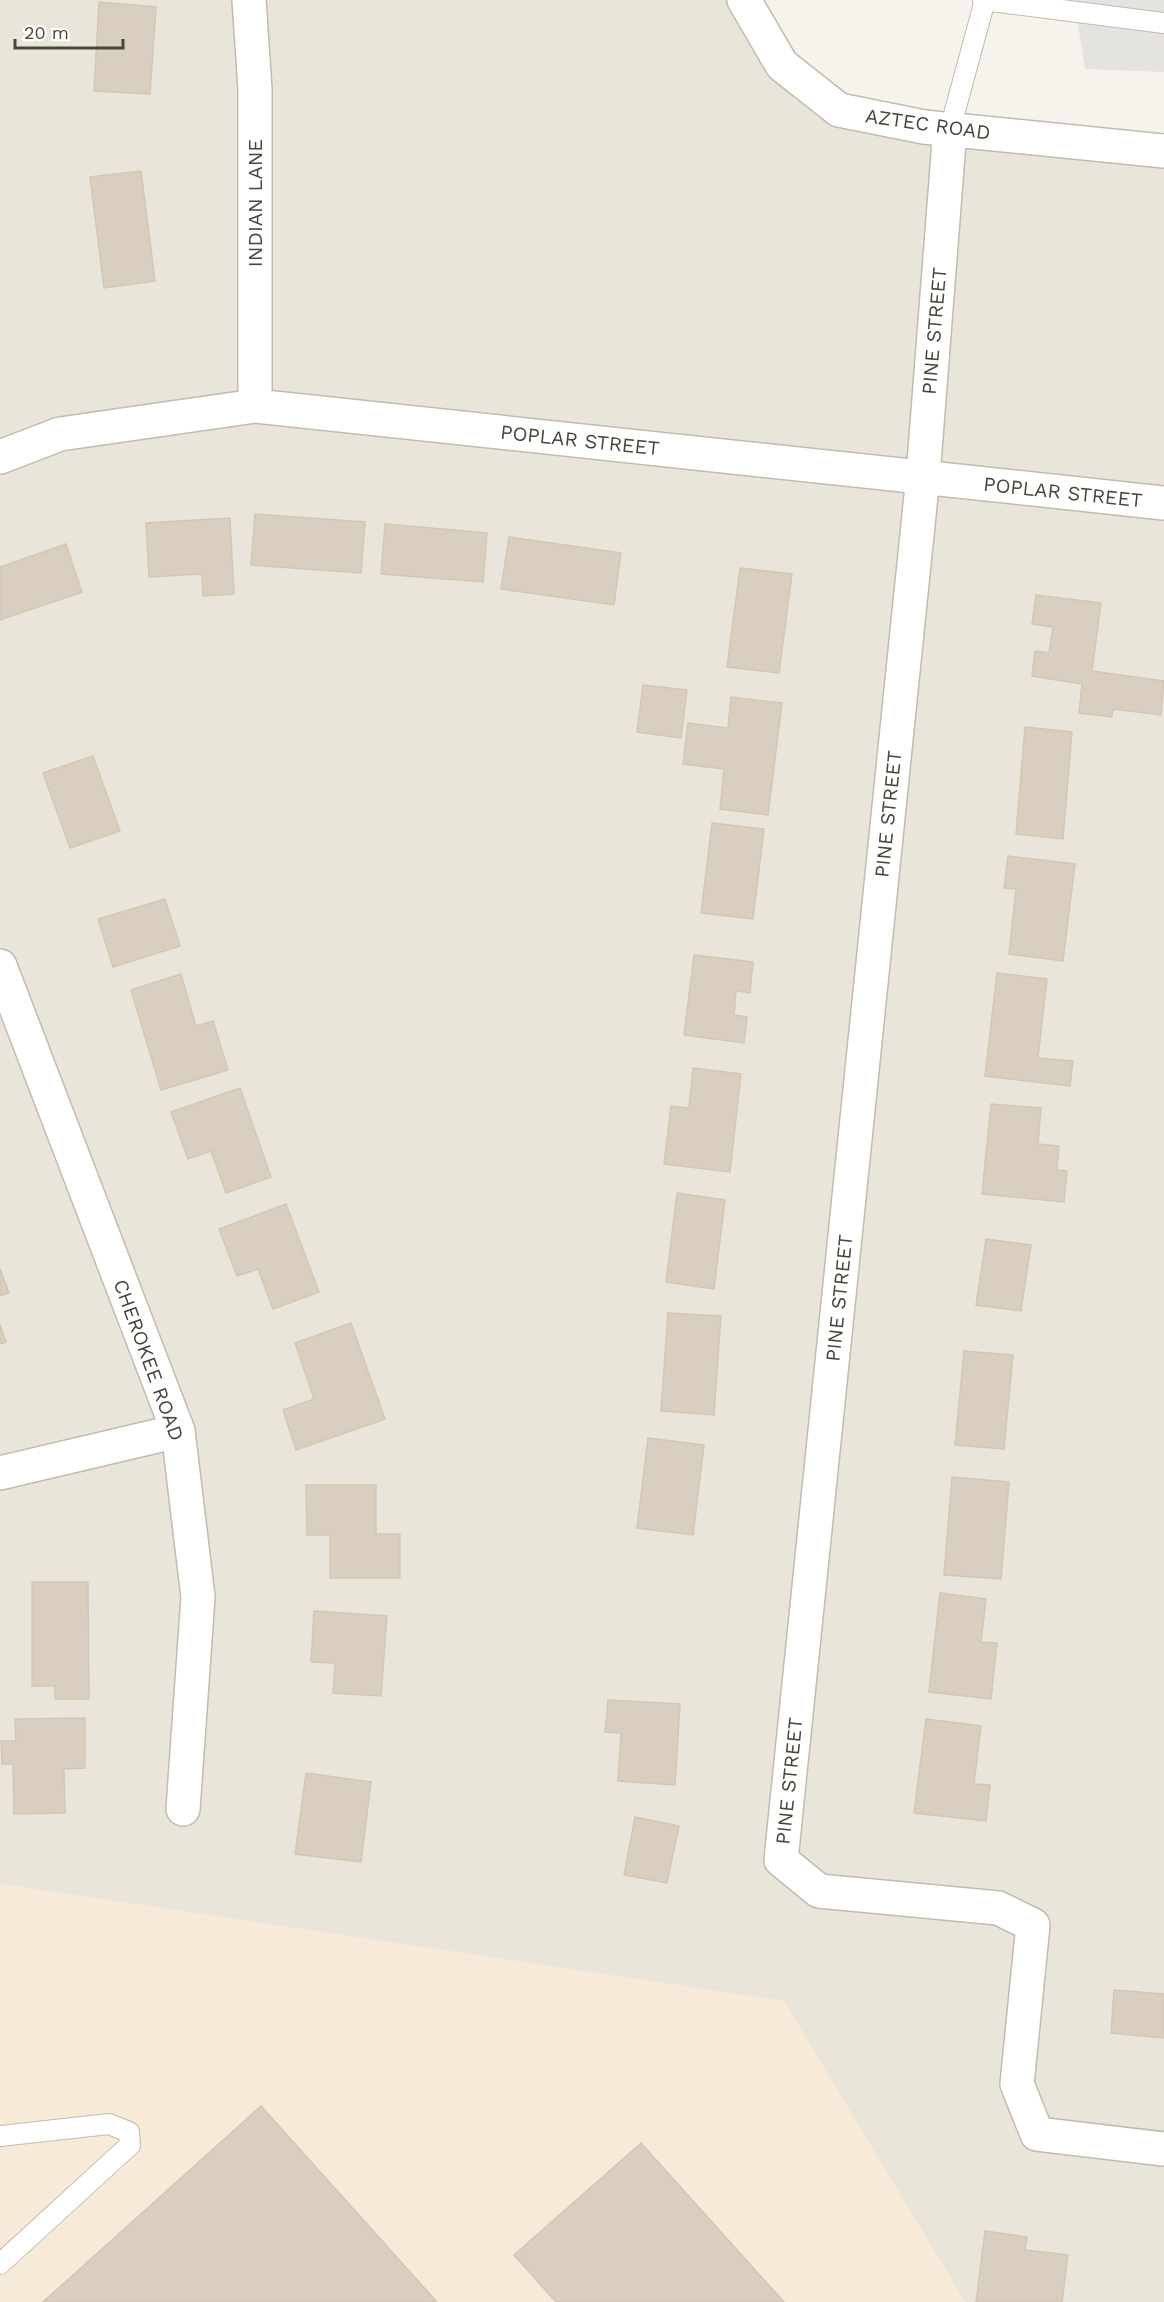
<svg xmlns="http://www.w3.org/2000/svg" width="1164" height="2302" viewBox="0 0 1164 2302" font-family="'Work Sans',sans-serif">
	<rect width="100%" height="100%" fill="#f6f3ec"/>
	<path fill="#eae5da" d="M 0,0 L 753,0 L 795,100 L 1164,138 L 1164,2302 L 965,2302 L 783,2001 L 0,1884 Z"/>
	<path fill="#f7ead8" d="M 0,1884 L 784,2001 L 965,2302 L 0,2302 Z"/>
	<path fill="#e5e3e0" d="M 1074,0 L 1164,0 L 1164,72 L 1085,69 Z"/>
	<path fill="#d8cfc1" stroke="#d3c7b4" stroke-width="1.5" d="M 99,2 L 156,7 L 150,94 L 94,91 Z
		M 141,171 L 155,281 L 104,288 L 90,177 Z
		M 255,514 L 365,522 L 361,573 L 251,565 Z
		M 230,518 L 234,594 L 203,596 L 202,574 L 149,577 L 146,523 Z
		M 385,524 L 487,533 L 483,582 L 381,574 Z
		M 509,537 L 621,553 L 614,605 L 501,589 Z
		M 66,544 L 82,592 L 0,620 L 0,567 Z
		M 740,568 L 792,574 L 779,673 L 727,667 Z
		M 1036,595 L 1101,603 L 1092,671 L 1164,681 L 1161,715 L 1113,709 L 1112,717 L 1079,713 L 1082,684 L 1032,676 L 1035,651 L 1049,653 L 1053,627 L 1032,624 Z
		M 643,685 L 687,690 L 681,738 L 637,732 Z
		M 731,697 L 782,703 L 768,815 L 720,809 L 724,769 L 683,764 L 688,723 L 728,728 Z
		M 1025,727 L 1072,732 L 1063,839 L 1016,834 Z
		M 93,756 L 120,831 L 70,848 L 43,773 Z
		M 712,823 L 764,829 L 753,919 L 701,913 Z
		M 1008,856 L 1075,864 L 1063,961 L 1009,954 L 1016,889 L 1004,888 Z
		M 165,899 L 180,946 L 113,967 L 98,919 Z
		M 694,955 L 753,962 L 750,993 L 736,991 L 734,1015 L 747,1017 L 744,1043 L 684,1035 Z
		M 997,973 L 1047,979 L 1038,1058 L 1073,1061 L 1070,1086 L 985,1076 Z
		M 181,974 L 196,1026 L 213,1021 L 228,1070 L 161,1090 L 131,990 Z
		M 693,1068 L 741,1074 L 730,1172 L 664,1164 L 671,1106 L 689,1108 Z
		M 240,1088 L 271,1177 L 226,1193 L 211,1151 L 188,1159 L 171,1112 Z
		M 991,1104 L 1041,1108 L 1038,1144 L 1059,1146 L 1057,1170 L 1067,1171 L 1064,1202 L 982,1194 Z
		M 677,1193 L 725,1200 L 714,1289 L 666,1282 Z
		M 286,1204 L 319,1292 L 273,1309 L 258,1269 L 237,1276 L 219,1229 Z
		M 986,1239 L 1031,1245 L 1021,1311 L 976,1305 Z
		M 0,1269 L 9,1293 L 0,1296 Z
		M 668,1313 L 721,1316 L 714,1415 L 661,1411 Z
		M 351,1323 L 385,1419 L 296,1450 L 283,1410 L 314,1399 L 295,1343 Z
		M 0,1325 L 6,1342 L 0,1344 Z
		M 964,1351 L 1013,1355 L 1004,1449 L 955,1445 Z
		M 648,1438 L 704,1445 L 693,1535 L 637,1528 Z
		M 952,1477 L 1009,1482 L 1001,1579 L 944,1575 Z
		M 306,1485 L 376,1485 L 376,1534 L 400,1534 L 400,1578 L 330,1578 L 330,1535 L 307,1535 Z
		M 32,1582 L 88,1582 L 89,1699 L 55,1699 L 55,1686 L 32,1686 Z
		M 940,1593 L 986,1599 L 981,1642 L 997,1643 L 991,1699 L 929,1692 Z
		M 314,1611 L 387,1616 L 381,1696 L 333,1693 L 335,1663 L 311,1662 Z
		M 608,1700 L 680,1704 L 675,1785 L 618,1781 L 621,1733 L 605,1732 Z
		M 85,1718 L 85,1768 L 64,1769 L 65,1813 L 14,1814 L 13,1764 L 2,1764 L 1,1741 L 16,1741 L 15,1719 Z
		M 926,1719 L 981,1726 L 974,1784 L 990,1785 L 986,1821 L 914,1813 Z
		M 306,1773 L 371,1782 L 361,1862 L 295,1854 Z
		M 635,1817 L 679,1826 L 667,1883 L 624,1875 Z
		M 1114,1990 L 1164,1994 L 1164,2038 L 1111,2033 Z
		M 261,2106 L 437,2302 L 43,2302 Z
		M 641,2143 L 784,2302 L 556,2302 L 514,2255 Z
		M 985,2231 L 1027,2237 L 1025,2250 L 1068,2255 L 1062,2302 L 976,2302 Z"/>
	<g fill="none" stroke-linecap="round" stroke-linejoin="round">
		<g stroke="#c2bbae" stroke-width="22">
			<path id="service" d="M 983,0 L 1164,23
				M 950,129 L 985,0
				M 0,2136 L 109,2124 L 129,2132 L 130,2145 L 0,2264"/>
		</g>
		<g stroke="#c2bbae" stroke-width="36">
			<path id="minor" d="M 249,0 L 255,89 L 255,406
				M 744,0 L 782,65 L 839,110 L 924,127 L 1164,151
				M 950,129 L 923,476 L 781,1860 L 819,1891 L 998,1908 L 1033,1925 L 1017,2084 L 1037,2134 L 1164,2149
				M 0,457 L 60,434 L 255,406 L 1164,503
				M 0,966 L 178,1431 L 198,1597 L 183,1809
				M 0,1473 L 178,1431"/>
		</g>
		<use href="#service" stroke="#fff" stroke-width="20"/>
		<use href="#minor" stroke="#fff" stroke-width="33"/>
	</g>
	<g text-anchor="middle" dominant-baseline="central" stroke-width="4.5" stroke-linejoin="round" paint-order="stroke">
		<g font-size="20" fill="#4b4439" stroke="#fff">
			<text transform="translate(928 124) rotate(8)">AZTEC ROAD</text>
			<text transform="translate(255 203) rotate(-90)">INDIAN LANE</text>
			<text transform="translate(934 331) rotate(-85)">PINE STREET</text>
			<text transform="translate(580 440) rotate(6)">POPLAR STREET</text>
			<text transform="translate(1063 492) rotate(6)">POPLAR STREET</text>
			<text transform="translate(888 814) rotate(-84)">PINE STREET</text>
			<text transform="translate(839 1298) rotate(-84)">PINE STREET</text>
			<text transform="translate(149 1360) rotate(70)">CHEROKEE ROAD</text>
			<text transform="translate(789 1781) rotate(-84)">PINE STREET</text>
		</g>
	</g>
	<path d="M15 39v9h108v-9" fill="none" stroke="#4b4439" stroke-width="3"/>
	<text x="24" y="39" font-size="18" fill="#4b4439" stroke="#ffffff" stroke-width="4.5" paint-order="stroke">20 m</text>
</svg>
